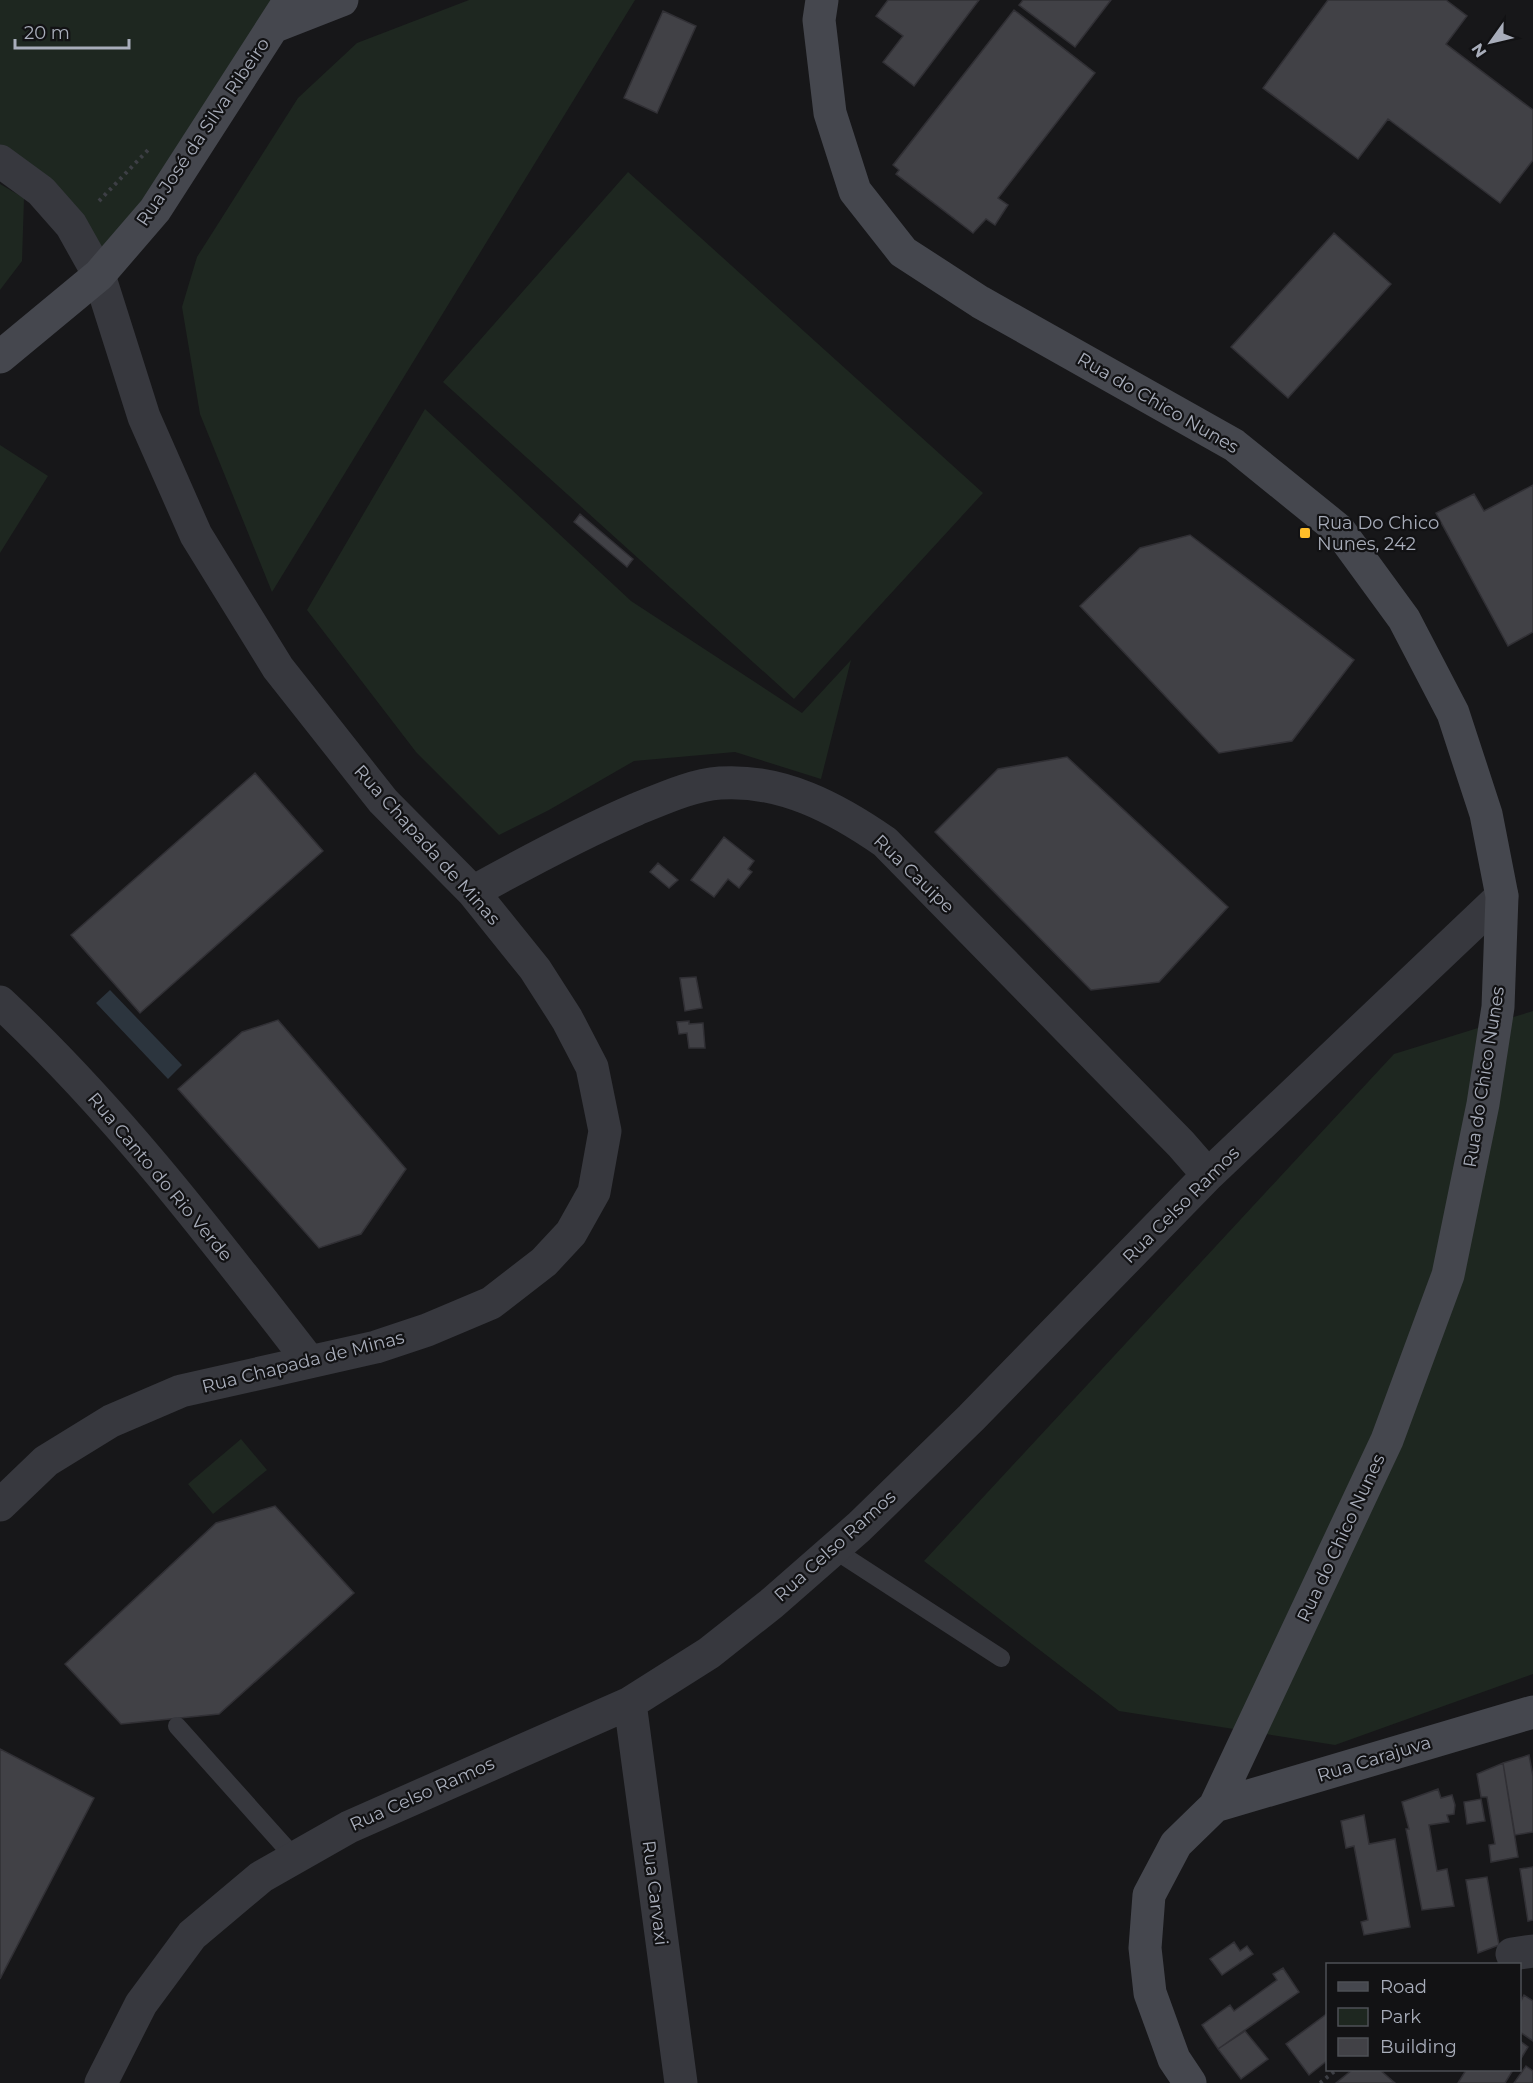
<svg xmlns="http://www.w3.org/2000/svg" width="1533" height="2083" viewBox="0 0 1533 2083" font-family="Montserrat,sans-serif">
	<rect width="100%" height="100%" fill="#171719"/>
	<path fill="#1e2720" d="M 0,0 L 291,0 L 99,275 L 0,148 Z
		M 469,0 L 635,0 L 272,592 L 200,414 L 182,307 L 197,257 L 298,98 L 357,43 Z
		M 628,172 L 983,493 L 794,699 L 443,382 Z
		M 0,184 L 24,198 L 22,261 L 0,290 Z
		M 425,409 L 631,601 L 802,713 L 851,660 L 821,779 L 735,752 L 634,761 L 549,810 L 499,835 L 416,752 L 307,610 Z
		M 0,445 L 48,476 L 0,553 Z
		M 1533,1011 L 1533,1674 L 1335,1745 L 1119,1711 L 924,1561 L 1394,1054 Z
		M 241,1439 L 267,1470 L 213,1514 L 188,1484 Z"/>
	<path fill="#2c353e" d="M 110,990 L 182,1065 L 168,1079 L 96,1003 Z"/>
	<path fill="#414146" stroke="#313035" stroke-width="1.5" d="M 888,0 L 979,0 L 914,86 L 883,62 L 903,36 L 876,16 Z
		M 1023,0 L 1111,0 L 1075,47 L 1019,5 Z
		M 1328,0 L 1446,0 L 1467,16 L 1446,44 L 1533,110 L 1533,160 L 1500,203 L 1388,119 L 1358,159 L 1263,88 Z
		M 1014,10 L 1095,73 L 998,198 L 1008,205 L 995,225 L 986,219 L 973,233 L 896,174 L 899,170 L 893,165 Z
		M 663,11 L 696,26 L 657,113 L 624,98 Z
		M 1334,233 L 1391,284 L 1288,398 L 1231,347 Z
		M 1533,485 L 1533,632 L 1508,646 L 1436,513 L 1474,494 L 1484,511 Z
		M 580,514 L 633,559 L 627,567 L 574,522 Z
		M 1190,535 L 1354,660 L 1292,741 L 1219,753 L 1080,606 L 1140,548 Z
		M 1067,757 L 1228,907 L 1159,982 L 1091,990 L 935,832 L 998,769 Z
		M 255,773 L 323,851 L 140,1013 L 71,935 Z
		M 724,837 L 754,861 L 748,869 L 752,872 L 739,888 L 728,879 L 714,897 L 691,880 Z
		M 658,863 L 678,880 L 669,888 L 650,872 Z
		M 696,977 L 702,1008 L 685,1011 L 680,978 Z
		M 278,1020 L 406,1169 L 361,1234 L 319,1248 L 178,1089 L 242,1032 Z
		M 689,1021 L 689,1024 L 703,1023 L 705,1048 L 689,1048 L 687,1033 L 679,1034 L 677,1022 Z
		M 275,1506 L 354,1593 L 219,1714 L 121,1724 L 65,1664 L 216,1523 Z
		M 0,1749 L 94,1798 L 0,1979 Z
		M 1529,1755 L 1533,1776 L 1533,1832 L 1515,1835 L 1503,1763 Z
		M 1503,1763 L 1518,1857 L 1491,1862 L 1489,1845 L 1495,1844 L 1487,1797 L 1481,1797 L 1477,1774 Z
		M 1438,1789 L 1441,1798 L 1452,1795 L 1455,1805 L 1454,1814 L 1447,1815 L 1449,1822 L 1429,1825 L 1437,1871 L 1447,1869 L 1454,1906 L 1422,1910 L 1406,1829 L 1409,1829 L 1402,1802 Z
		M 1481,1799 L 1485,1821 L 1467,1824 L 1464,1802 Z
		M 1364,1815 L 1369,1844 L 1395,1839 L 1410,1927 L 1364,1935 L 1361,1922 L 1368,1920 L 1354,1846 L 1346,1848 L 1341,1821 Z
		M 1533,1867 L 1533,1920 L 1528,1921 L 1520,1869 Z
		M 1487,1877 L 1499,1945 L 1478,1953 L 1466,1880 Z
		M 1234,1942 L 1240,1951 L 1247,1946 L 1253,1954 L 1222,1975 L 1210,1959 Z
		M 1283,1968 L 1299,1992 L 1218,2049 L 1202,2025 L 1230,2005 L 1234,2011 L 1277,1980 L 1273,1974 Z
		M 1524,1995 L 1533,2001 L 1533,2041 L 1520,2032 L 1520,2003 Z
		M 1328,2013 L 1328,2060 L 1309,2075 L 1286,2044 Z
		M 1245,2031 L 1268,2059 L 1241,2079 L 1218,2049 Z
		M 1520,2041 L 1528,2047 L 1520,2060 Z
		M 1526,2066 L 1533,2071 L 1533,2083 L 1514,2083 Z
		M 1352,2070 L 1380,2070 L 1395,2083 L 1336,2083 Z
		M 1466,2070 L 1513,2070 L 1505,2083 L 1458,2083 Z"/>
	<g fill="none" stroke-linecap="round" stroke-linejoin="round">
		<path stroke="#3d3f45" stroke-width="4" stroke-dasharray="3 4.5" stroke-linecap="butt" d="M 99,201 L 148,150
			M 1320,2083 L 1336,2070"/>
		<path stroke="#37383e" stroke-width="18" d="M 833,1549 L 1001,1658
			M 177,1726 L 295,1858"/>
		<path stroke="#37383e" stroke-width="33" d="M 0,161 L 41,191 L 71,225 L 99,275 L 144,417 L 196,535 L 278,668 L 383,801 L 473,892 L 535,969 L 567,1019 L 592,1067 L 605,1131 L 594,1192 L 571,1233 L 544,1262 L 491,1303 L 427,1330 L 376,1347 L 181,1391 L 111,1421 L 46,1461 L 0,1505
			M 473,892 C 527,862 581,833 637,809 C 662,799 692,785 720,783 C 782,779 836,808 885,842 L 1181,1144 L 1208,1175
			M 0,1002 C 116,1110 212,1236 309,1361
			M 630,1703 L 681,2083
			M 1512,1954 L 1533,1951
			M 101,2083 L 141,2004 L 192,1935 L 261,1877 L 349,1827 L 630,1703 L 709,1653 L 771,1604 L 859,1527 L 971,1418 L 1208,1175 L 1502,896"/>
		<path stroke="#45474e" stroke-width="33" d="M 822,0 L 819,20 L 830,113 L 855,191 L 903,252 L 980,302 L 1234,445 L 1339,530 L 1404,619 L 1453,713 L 1486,814 L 1502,896 L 1498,1007 L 1483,1104 L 1448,1275 L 1387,1440 L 1215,1806 L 1176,1844 L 1149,1895 L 1145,1948 L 1150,1993 L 1174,2059 L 1190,2083
			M 273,27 L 342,0
			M 0,357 L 99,275 L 155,210 L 290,0
			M 1215,1806 L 1533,1712"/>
	</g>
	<rect fill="#febd29" stroke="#121214" stroke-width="2" x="1299" y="527" width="12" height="12" rx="3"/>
	<g text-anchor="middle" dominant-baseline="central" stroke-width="4.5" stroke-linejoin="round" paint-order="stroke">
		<g font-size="18" fill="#a8adba" stroke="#121214">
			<text transform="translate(203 132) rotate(-56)">Rua José da Silva Ribeiro</text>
			<text transform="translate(1158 403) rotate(30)">Rua do Chico Nunes</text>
			<text transform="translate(427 845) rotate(48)">Rua Chapada de Minas</text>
			<text transform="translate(914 874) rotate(44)">Rua Cauipe</text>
			<text transform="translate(1484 1077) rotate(-81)">Rua do Chico Nunes</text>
			<text transform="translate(160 1177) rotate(50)">Rua Canto do Rio Verde</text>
			<text transform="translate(1181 1205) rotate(-45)">Rua Celso Ramos</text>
			<text transform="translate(303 1362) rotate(-14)">Rua Chapada de Minas</text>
			<text transform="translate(1341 1538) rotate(-65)">Rua do Chico Nunes</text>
			<text transform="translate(835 1546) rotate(-42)">Rua Celso Ramos</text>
			<text transform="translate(1374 1759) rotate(-17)">Rua Carajuva</text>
			<text transform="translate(422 1794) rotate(-24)">Rua Celso Ramos</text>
			<text transform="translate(655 1893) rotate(83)">Rua Carvaxi</text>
		</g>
		<g font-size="18" fill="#a8adba" stroke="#121214" text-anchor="start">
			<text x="1317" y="523">Rua Do Chico<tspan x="1317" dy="21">Nunes, 242</tspan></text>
		</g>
	</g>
	<rect x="1326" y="1963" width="195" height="108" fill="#121214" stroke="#4e5056" stroke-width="1.5"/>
	<rect x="1338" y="1982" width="30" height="9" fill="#45474e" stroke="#4e5056" stroke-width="1.5"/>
	<text x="1380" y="1993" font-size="18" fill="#a8adba">Road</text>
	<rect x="1338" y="2008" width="30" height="18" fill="#1e2720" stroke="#4e5056" stroke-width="1.5"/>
	<text x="1380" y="2023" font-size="18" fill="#a8adba">Park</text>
	<rect x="1338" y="2038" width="30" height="18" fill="#414146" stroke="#4e5056" stroke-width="1.5"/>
	<text x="1380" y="2053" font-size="18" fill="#a8adba">Building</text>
	<g transform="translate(1491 42) rotate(236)" stroke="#121214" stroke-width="4.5" paint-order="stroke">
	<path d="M0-4.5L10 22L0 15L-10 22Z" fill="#a8adba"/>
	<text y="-9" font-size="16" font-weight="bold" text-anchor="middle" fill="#a8adba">N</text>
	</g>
	<path d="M15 39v9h114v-9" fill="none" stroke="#a8adba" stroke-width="3"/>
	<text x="24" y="39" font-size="18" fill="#a8adba" stroke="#121214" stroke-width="4.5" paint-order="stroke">20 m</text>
</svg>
